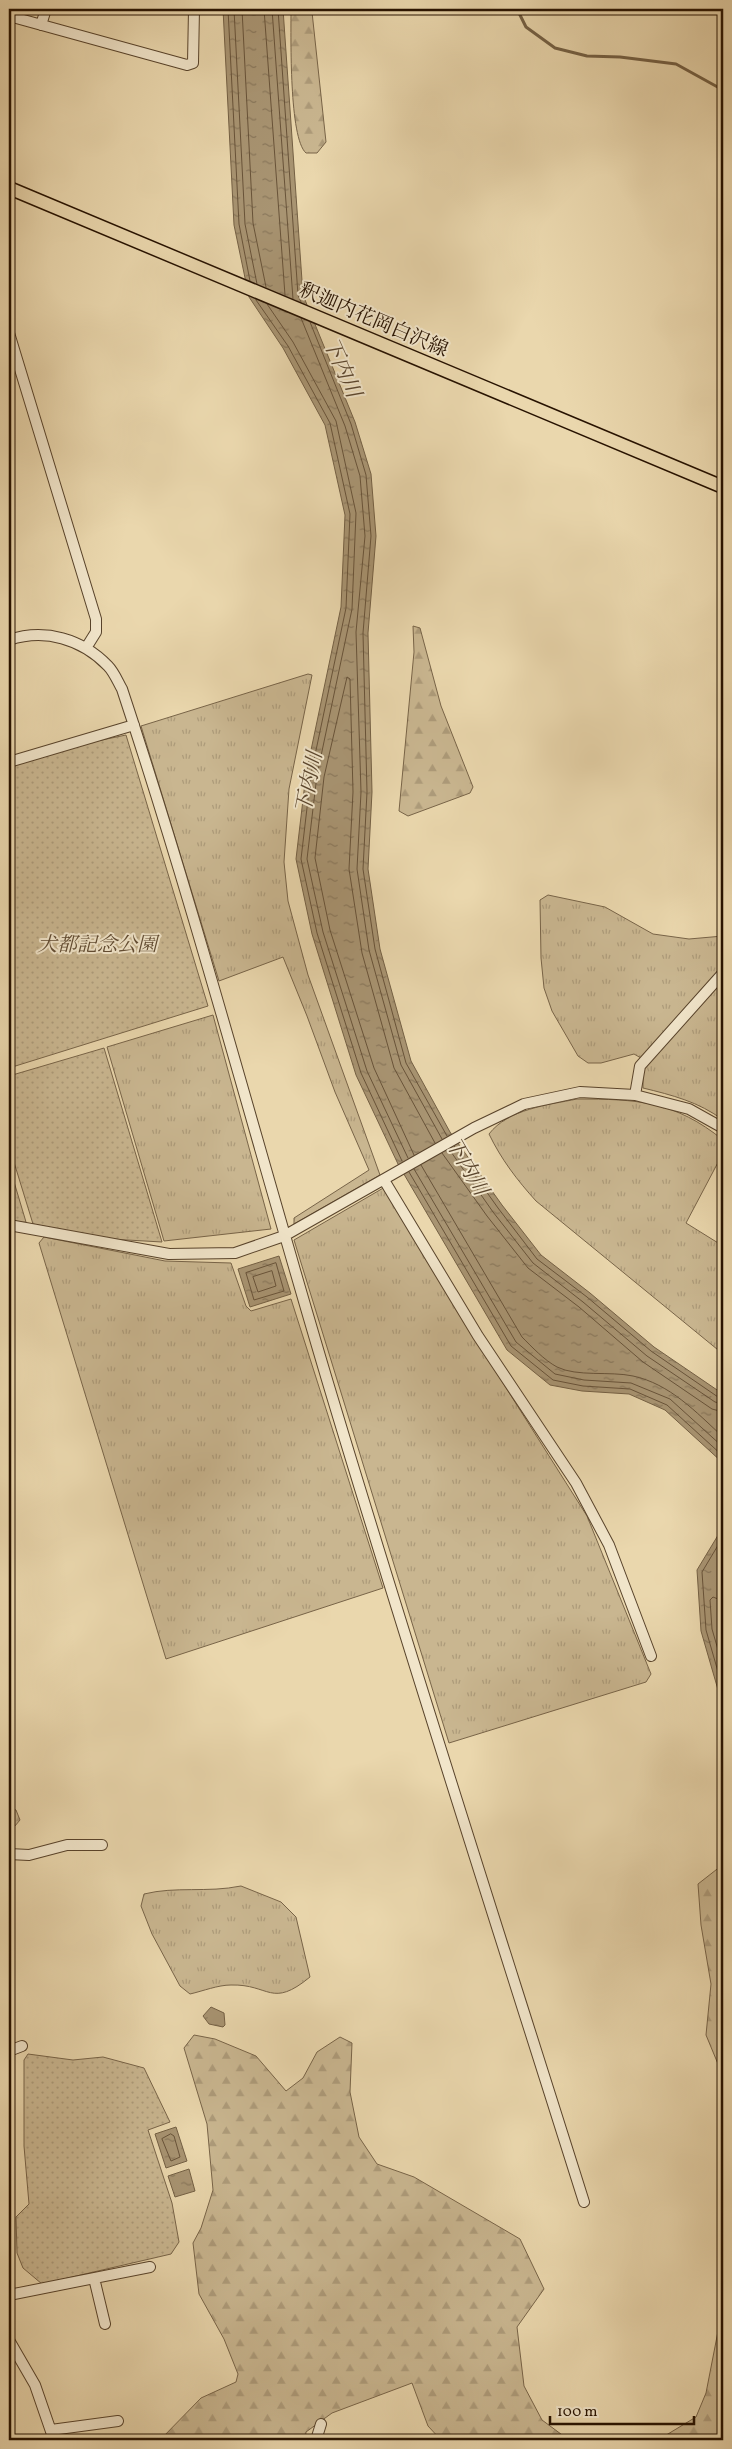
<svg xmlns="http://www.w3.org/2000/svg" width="732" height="2449" viewBox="0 0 732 2449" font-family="Vollkorn,'Noto Serif JP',serif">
	<defs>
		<pattern id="grass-tufts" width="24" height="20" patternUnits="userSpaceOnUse" patternTransform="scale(1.25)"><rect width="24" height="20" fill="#c9b690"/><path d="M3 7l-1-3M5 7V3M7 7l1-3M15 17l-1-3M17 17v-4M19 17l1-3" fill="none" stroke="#ad9b7a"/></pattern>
		<pattern id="forest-firs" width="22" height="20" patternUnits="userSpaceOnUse" patternTransform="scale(1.25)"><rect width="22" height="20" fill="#c9b690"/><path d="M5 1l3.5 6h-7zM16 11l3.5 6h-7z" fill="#ad9b7a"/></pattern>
		<pattern id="park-dots" width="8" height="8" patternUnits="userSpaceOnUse" patternTransform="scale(1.25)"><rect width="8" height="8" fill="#c9b690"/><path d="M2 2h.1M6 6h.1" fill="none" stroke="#ad9b7a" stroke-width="1.8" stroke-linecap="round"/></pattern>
		<pattern id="water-ripples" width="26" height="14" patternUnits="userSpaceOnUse" patternTransform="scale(1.25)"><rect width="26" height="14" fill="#a89472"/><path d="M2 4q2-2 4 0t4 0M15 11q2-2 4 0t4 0" fill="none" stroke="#89775b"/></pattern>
	</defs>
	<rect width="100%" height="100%" fill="#ead7ad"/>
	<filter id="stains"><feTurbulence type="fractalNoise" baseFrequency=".004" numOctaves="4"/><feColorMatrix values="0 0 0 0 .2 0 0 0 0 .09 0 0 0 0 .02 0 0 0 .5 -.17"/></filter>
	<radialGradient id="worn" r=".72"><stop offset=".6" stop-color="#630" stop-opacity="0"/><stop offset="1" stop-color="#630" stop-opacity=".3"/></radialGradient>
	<path fill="url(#grass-tufts)" stroke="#786448" d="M 308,674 L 312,675 L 289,789 L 284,862 L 288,901 L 308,975 L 380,1175 L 294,1224 L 294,1218 L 369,1170 L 335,1092 L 307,1016 L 283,957 L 219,981 L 141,726 Z
		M 548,895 L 605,907 L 653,934 L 689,939 L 723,936 L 723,968 L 641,1058 L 634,1054 L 601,1063 L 588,1063 L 578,1056 L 552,1011 L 544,988 L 541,958 L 540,900 Z
		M 723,981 L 723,1120 C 699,1102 672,1095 643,1088 L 643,1073 L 645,1066 Z
		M 213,1015 L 271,1229 L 164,1241 L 107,1047 Z
		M 577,1099 C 637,1099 675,1101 723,1140 L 723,1153 L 686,1223 L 723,1246 L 723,1354 L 536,1201 C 517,1180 501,1159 489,1134 C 508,1109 548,1105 577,1099 Z
		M 385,1187 L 484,1353 L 587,1516 L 651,1674 L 646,1682 L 449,1743 L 294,1240 Z
		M 44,1237 L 165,1261 L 231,1263 L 246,1306 L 251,1311 L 291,1299 L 383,1588 L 166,1659 L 39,1243 Z
		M 241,1886 L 281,1902 L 296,1917 L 310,1977 C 271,2009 270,1984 231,1985 C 218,1985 203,1991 190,1994 L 180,1986 L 152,1934 L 141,1906 L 144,1894 C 176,1886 207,1893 241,1886 Z"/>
	<path fill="url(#forest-firs)" stroke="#786448" d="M 294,9 L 309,9 L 312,12 L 326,142 L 317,153 L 306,153 C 289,138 291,37 291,11 Z
		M 413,626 L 420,628 L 441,706 L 473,787 L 470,793 L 408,816 L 399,811 L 414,652 Z
		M 9,1807 L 16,1810 L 20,1820 L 9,1833 Z
		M 721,1866 L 723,1867 L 723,2076 L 706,2035 L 711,1984 L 701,1925 L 698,1884 Z
		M 194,2035 L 215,2039 L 256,2056 L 286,2091 L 303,2078 L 317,2052 L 340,2037 L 352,2043 L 350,2092 L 359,2137 L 377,2164 L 414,2177 L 520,2239 L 544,2289 L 517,2327 L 524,2386 L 542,2420 L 569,2440 L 441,2440 L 428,2426 L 412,2383 L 332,2413 L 306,2432 L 305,2440 L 160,2440 L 201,2398 L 236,2382 L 238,2374 L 224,2339 L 199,2294 L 193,2243 L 201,2228 L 213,2190 L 207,2124 L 184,2048 Z
		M 723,2238 L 723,2440 L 658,2440 L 696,2417 L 706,2393 L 720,2321 Z"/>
	<path fill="url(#park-dots)" stroke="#786448" d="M 126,735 L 208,1006 L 9,1068 L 9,765 L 68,747 Z
		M 104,1048 L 162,1242 L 110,1239 L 33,1224 L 9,1146 L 9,1076 Z
		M 9,1165 L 26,1222 L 19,1223 L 9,1221 Z
		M 28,2054 L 73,2060 L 103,2057 L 144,2068 L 170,2122 L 148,2130 L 172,2203 L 179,2242 L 171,2254 L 42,2284 L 23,2268 L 17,2253 L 16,2217 L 29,2204 L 24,2146 L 24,2060 Z"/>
	<path fill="url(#water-ripples)" stroke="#746044" d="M 223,9 L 283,9 L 303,295 L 355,422 L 371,474 L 376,536 L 368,633 L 372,792 L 368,869 L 380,949 L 411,1061 L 450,1132 L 502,1205 L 541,1255 L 590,1293 L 654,1347 L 723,1394 L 723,1463 L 665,1410 L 629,1394 L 582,1391 L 550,1385 L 507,1350 L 398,1164 L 356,1075 L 312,934 L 296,859 L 306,774 L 341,607 L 345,515 L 325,425 L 283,348 L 249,297 L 234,225 Z
		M 279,1256 L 291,1294 L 250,1307 L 238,1269 Z
		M 723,1527 L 723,1571 L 720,1586 L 723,1596 L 723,1707 L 701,1631 L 697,1570 Z
		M 211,2007 L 224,2013 L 225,2025 L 223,2027 L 209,2024 L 203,2016 Z
		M 176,2127 L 187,2161 L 166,2168 L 155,2134 Z
		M 189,2169 L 195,2191 L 175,2197 L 168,2176 Z"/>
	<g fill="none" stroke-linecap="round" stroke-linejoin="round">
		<path stroke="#685339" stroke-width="1" d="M 228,9 L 239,224 L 250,281
			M 234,9 L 245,224 L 257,284
			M 242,9 L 253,223 L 266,287
			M 264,9 L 285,295
			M 272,9 L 293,299
			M 278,9 L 298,295 L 301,302
			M 256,300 L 288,346 L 330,423 L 350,514 L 346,608 L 311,774 L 301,859 L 317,933 L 361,1073 L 402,1161
			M 267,304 L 293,342 L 336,421 L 356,513 L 352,609 L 317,775 L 307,859 L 323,932 L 367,1071 L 408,1158
			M 301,318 L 345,426 L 360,476 L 365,536 L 356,632 L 361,792 L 357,869 L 369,950 L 401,1065 L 442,1139
			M 310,322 L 351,424 L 366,475 L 371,536 L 363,633 L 367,792 L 363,869 L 375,949 L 406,1063 L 447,1136
			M 454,1146 L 498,1208 L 537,1259 L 587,1297 L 651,1351 L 718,1397 L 723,1398
			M 449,1149 L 493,1212 L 533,1263 L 583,1302 L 647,1356 L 715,1402 L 723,1404
			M 442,1153 L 487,1216 L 528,1268 L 579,1307 L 643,1362 L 712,1409 L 723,1412
			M 414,1155 L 374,1068 L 330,930 L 315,858 L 324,777 L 347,677 L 350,679 L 353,792 L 349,869 L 362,953 L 394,1068 L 435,1143
			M 421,1165 L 522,1337 C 532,1347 544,1360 557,1367 C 577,1377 610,1371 633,1376 C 670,1384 696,1412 723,1437
			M 414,1169 L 516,1342 L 555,1374 L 584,1380 L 631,1383 L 670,1399 L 723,1447
			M 409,1172 L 511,1346 L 553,1380 L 583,1386 L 630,1389 L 667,1405 L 723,1456
			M 276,1263 L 284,1291 L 254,1300 L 246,1273 Z
			M 272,1271 L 276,1286 L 258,1292 L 253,1277 Z
			M 723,1537 L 702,1572 L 706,1630 L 723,1689
			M 723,1601 L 713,1597 L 710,1600 L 712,1629 L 723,1667
			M 171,2134 L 174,2136 L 180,2157 L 171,2161 L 162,2139 Z"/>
		<path stroke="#746044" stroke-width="3" d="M 517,9 L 526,27 L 555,48 L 587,56 L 620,57 L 676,64 L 723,90"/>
		<g stroke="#58432b" stroke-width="12">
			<path id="minor" d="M 9,16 L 187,65 L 193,63 L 194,9
				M 41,25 L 46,9
				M 9,333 L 96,619 L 96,632 L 86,648
				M 9,640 C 45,628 82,639 108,666 C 114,672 118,682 122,689 C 198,918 259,1152 328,1383 C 410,1657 498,1929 584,2202
				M 9,762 L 134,725
				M 635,1095 L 640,1066 L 723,973
				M 384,1180 L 478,1336 L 576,1483 L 609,1545 L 651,1656
				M 9,1225 L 169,1254 L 235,1253 L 284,1236 L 474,1128 L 524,1104 L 580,1092 L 635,1095 L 689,1109 L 723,1128
				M 9,1854 L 29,1855 L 67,1845 L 102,1845
				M 9,2051 L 22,2046
				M 94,2278 L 105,2324
				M 9,2295 L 150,2267
				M 9,2340 L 35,2385 L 54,2440
				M 51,2430 L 118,2421
				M 316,2440 L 321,2424"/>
		</g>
		<g stroke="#271200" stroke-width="15">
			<path id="major" d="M 9,188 L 723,487"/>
		</g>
		<use href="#minor" stroke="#f1e5ca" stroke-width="10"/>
		<use href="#major" stroke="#ead7ad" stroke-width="12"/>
	</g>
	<g text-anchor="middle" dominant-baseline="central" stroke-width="4" stroke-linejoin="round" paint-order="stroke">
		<g font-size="20" fill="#271200" stroke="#f1e5ca">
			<text transform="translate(373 321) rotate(23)">釈迦内花岡白沢線</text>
		</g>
		<g font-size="20" font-style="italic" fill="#604b32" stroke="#f1e5ca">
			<text x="97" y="946">犬都記念公園</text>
		</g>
		<g font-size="21" font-style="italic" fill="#5b462e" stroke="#f1e5ca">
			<text transform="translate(341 368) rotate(66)">下内川</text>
			<text transform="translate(310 783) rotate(-79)">下内川</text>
			<text transform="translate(466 1167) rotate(60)">下内川</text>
		</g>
	</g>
	<rect width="732" height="2449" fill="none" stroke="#ead7ad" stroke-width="30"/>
	<rect x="10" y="10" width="712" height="2429" fill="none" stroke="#271200" stroke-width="2.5"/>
	<rect x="15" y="15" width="702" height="2419" fill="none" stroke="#271200"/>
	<path d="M550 2416v8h144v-8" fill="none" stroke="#271200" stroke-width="2.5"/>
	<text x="557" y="2416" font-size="15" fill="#271200" stroke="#f1e5ca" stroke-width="4" paint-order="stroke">100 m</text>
	<rect width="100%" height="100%" filter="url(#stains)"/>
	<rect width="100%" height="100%" fill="url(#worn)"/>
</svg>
